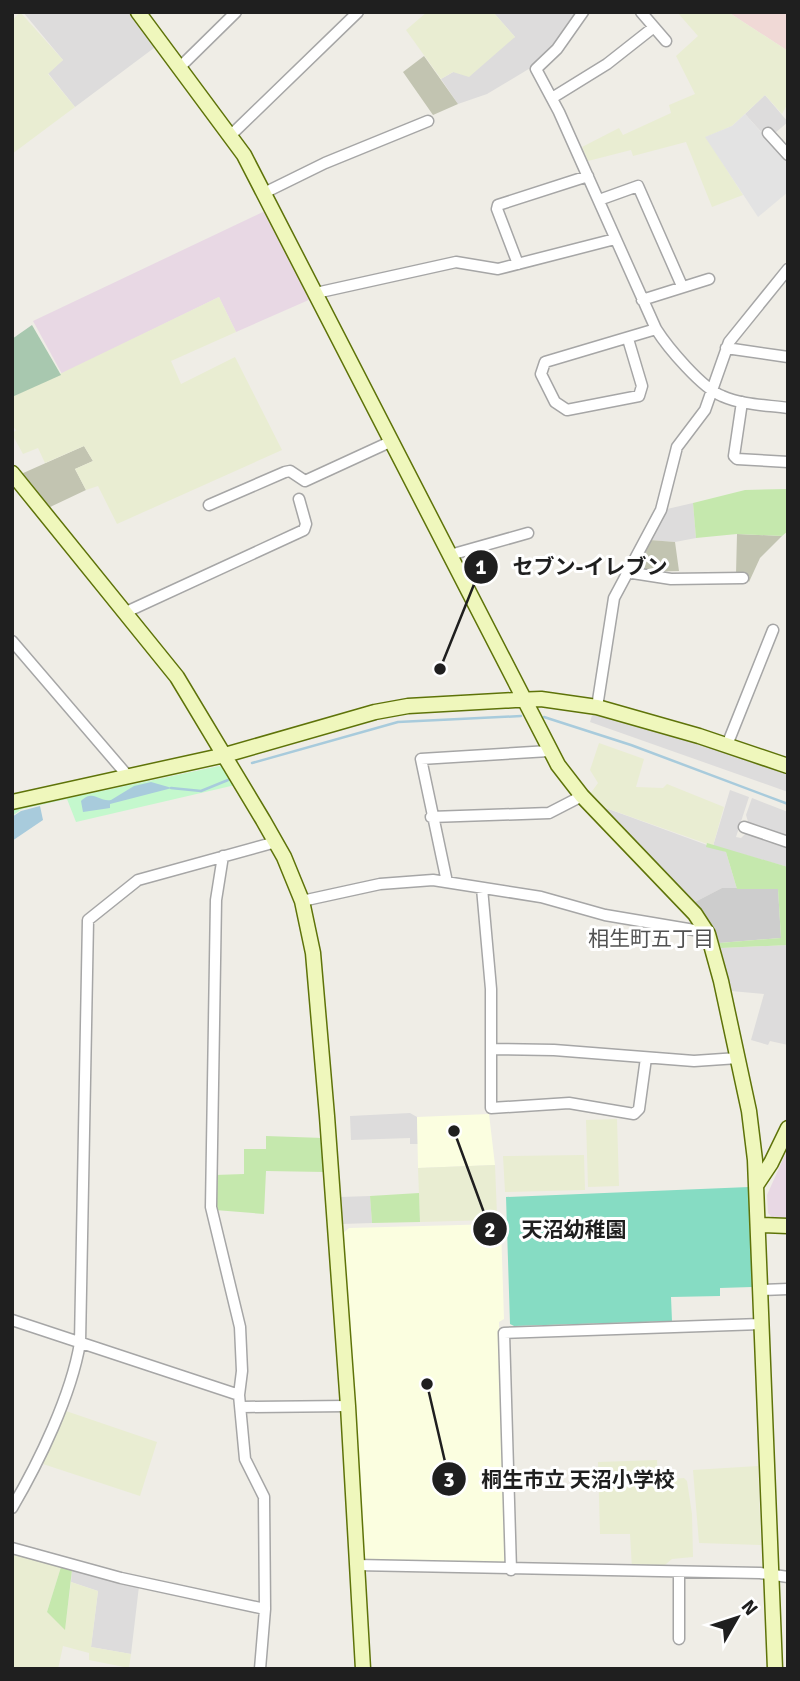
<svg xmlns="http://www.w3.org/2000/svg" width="800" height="1681" viewBox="0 0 800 1681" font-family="Signika,'Noto Sans JP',sans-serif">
	<rect width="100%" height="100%" fill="#efede6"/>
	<path fill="#dddcdc" d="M 23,12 L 133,12 L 158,45 L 75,107 L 48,73 L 63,60 Z
		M 493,12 L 579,12 L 548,53 L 532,67 L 487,94 L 458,104 L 441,79 L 515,37 Z
		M 765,95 L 788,122 L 775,133 L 765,136 L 745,114 Z
		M 693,503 L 696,538 L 675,542 L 650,540 L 667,509 Z
		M 593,712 L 686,737 L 788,771 L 788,792 L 590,722 Z
		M 730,790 L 749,797 L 736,837 L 741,838 L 747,832 L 788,846 L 788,867 L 713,846 Z
		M 752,798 L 788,812 L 788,838 L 749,825 L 746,815 Z
		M 603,807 L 726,852 L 737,889 L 722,888 L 695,902 Z
		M 788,945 L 788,1045 L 770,1041 L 768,1045 L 751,1040 L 764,994 L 731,991 L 721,948 Z
		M 410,1113 L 417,1117 L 418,1144 L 410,1144 L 410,1138 L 351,1140 L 350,1116 Z
		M 370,1196 L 372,1223 L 342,1224 L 340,1197 Z
		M 72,1570 L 139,1586 L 131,1654 L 91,1647 L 98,1591 L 71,1582 Z"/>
	<path fill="#f0d9d6" d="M 728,12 L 788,12 L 788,51 Z"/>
	<path fill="#e8d8e4" d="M 265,211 L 311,299 L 236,332 L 219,297 L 62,374 L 33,321 Z
		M 788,1148 L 788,1219 L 773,1218 L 768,1213 L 767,1195 Z"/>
	<path fill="#fbfee0" d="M 489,1114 L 495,1165 L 418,1168 L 417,1117 Z
		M 496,1224 L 501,1227 L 504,1319 L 499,1322 L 508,1562 L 503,1567 L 366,1562 L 363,1558 L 343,1233 L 349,1228 Z"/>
	<path fill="#cdcdcd" d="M 722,888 L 778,888 L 781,938 L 719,943 L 710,922 L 695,902 Z"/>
	<path fill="#c2c4b1" d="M 424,56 L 458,104 L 433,115 L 403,72 Z
		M 84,446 L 93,461 L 75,469 L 86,490 L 48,508 L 21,474 Z
		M 737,534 L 782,536 L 760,558 L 749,582 L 741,574 L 736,574 Z
		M 650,540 L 675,542 L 679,571 L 640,572 L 636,566 Z"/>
	<path fill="#e9edd2" d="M 20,12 L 63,60 L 48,74 L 75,107 L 12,154 L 12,21 Z
		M 427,12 L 493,12 L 515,37 L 469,77 L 453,72 L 441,79 L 406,30 Z
		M 677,12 L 728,12 L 788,51 L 788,103 L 782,114 L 765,95 L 732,126 L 706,137 L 743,195 L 712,207 L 686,142 L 633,156 L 631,150 L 588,161 L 582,147 L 619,128 L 623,135 L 671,113 L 669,105 L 695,94 L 676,56 L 698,36 Z
		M 219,297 L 236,332 L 171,361 L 181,384 L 235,357 L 282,450 L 117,524 L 98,486 L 86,490 L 75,469 L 93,461 L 84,446 L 45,463 L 38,448 L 23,454 L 12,434 L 16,430 L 12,425 L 12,397 Z
		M 599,743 L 644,759 L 636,787 L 663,788 L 667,784 L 724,807 L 713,846 L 603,807 L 590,794 L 598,783 L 590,770 Z
		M 617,1119 L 619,1186 L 588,1187 L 586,1120 Z
		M 584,1155 L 585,1190 L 505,1192 L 503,1156 Z
		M 495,1165 L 497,1215 L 493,1220 L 420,1222 L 418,1168 Z
		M 63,1410 L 157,1442 L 140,1496 L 43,1464 Z
		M 657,1460 L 658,1480 L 684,1478 L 687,1481 L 692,1514 L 693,1557 L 672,1559 L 660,1569 L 632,1569 L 630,1534 L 600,1534 L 598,1462 Z
		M 758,1466 L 761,1545 L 699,1543 L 693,1470 Z
		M 12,1553 L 61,1567 L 47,1612 L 65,1629 L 71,1582 L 98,1591 L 91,1647 L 131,1654 L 129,1668 L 89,1660 L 89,1653 L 63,1646 L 58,1669 L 12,1669 Z"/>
	<path fill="#c5e8ad" d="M 788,489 L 788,531 L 782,536 L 737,534 L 696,538 L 693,503 L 745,490 Z
		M 707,843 L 788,867 L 788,945 L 721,948 L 719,943 L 781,938 L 778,889 L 737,889 L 726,852 L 706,847 Z
		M 266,1136 L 323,1138 L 325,1172 L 266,1171 L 264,1214 L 215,1210 L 215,1175 L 244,1174 L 244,1149 L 266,1149 Z
		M 419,1193 L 420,1222 L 372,1223 L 370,1196 Z
		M 61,1567 L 72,1570 L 65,1630 L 47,1612 Z"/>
	<path fill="#a8c8af" d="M 32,325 L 61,375 L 12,397 L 12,339 Z"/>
	<path fill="#c4f8cd" d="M 219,766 L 223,767 L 234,785 L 231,786 L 76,822 L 67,799 L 22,809 L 12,816 L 12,811 L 17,809 Z"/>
	<path fill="#86dcc3" d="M 749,1187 L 752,1287 L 720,1288 L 720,1296 L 671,1297 L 672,1321 L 514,1326 L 510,1324 L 506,1197 Z"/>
	<path fill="#e3e3e3" d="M 745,114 L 788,162 L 788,192 L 758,217 L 705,137 L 732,126 Z"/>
	<path fill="#a8cbdc" d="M 151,782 L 172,788 L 110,804 L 110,808 L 83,812 L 81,801 C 94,789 98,802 111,800 L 134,786 Z
		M 40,806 L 43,820 L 12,841 L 12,817 L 21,811 Z"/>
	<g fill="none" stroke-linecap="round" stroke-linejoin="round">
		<path stroke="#a8cbdc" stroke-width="2.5" d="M 544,717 L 631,745 L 788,804
			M 252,763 L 398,722 L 521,716
			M 171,788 L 201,791 L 228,780"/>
		<g stroke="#a6a6a6" stroke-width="13">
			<path id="street" d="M 583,12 L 557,49 L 536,69 L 559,112 L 656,329 C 668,348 702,388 722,396 C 742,405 766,405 788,408
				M 641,12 L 666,41
				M 180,67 L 236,12
				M 552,98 L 607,64 L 654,27
				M 768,133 L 788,155
				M 231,135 L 358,12
				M 264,193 L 325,163 L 428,121
				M 599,200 L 638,186 L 682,286
				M 518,264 L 497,209 L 498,205 L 588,176
				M 316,293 L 456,262 L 498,269 L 615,239
				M 642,300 L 709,279
				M 628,339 L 642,386 L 639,396 L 567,410 L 555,402 L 541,374 L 545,362 L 656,329
				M 726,348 L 788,357
				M 742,402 L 734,456 L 737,459 L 788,462
				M 209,505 L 285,472 L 290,471 L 305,481 L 392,441
				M 450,555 L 528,533
				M 626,572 L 671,579 L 743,578
				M 124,613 L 304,530 L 306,524 L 299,499
				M 12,641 L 127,775
				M 597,707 L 614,598 L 661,510 L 677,447 L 705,410 L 729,342 L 788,269
				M 727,745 L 773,630
				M 431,817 L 549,813 L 582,796
				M 744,827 L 788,842
				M 223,856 L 216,900 L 211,1207 L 240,1327 L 242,1371 L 239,1395 L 245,1459 L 264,1497 L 265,1609 L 260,1669
				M 447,882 L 421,759 L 549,751
				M 482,888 L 491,989 L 491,1108 L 569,1103 L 634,1114 L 639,1109 L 646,1058
				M 302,901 L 380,884 L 433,880 L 541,897 L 605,915 L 694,930 L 705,927
				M 492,1049 L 554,1050 L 694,1061 L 738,1058
				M 760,1290 L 788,1289
				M 12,1320 L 239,1395
				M 242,1407 L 348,1406
				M 12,1508 C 39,1462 71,1396 80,1343 L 88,920 L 138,880 L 276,842
				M 12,1548 L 121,1578 L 265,1609
				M 356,1565 L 760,1573 L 788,1577
				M 511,1570 L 504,1333 L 761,1324
				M 679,1639 L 679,1573"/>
		</g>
		<g stroke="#5e7309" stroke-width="17">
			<path id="secondary" d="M 138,12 L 244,155 L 558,765 L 582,796 L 695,914 L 708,934 L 721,981 L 749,1111 L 755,1160 L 775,1669
				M 12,473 L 177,677 L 263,820 L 284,857 L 302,901 L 313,953 L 327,1116 L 348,1406 L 363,1669
				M 12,802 L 225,755 L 375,712 L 408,706 L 515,700 L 541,699 L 597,707 L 699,736 L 788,766
				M 757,1184 L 771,1163 L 788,1128
				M 759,1225 L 788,1226"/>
		</g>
		<use href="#street" stroke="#fff" stroke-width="10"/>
		<use href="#secondary" stroke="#eff7bc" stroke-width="14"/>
	</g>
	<g text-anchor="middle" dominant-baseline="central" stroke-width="6" stroke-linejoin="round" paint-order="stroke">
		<g font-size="21" fill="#525252" stroke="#fff">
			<text x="651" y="939">相生町五丁目</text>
		</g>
	</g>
	<path fill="none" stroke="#1f1f1f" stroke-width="2.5" d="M440 669L481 567M454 1131L490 1229M427 1384L449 1479"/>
	<g fill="#1f1f1f" stroke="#fff" stroke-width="2.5">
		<circle cx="440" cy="669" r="7"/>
		<circle cx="454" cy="1131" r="7"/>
		<circle cx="427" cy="1384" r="7"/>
		<circle cx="481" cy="567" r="18"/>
		<circle cx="490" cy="1229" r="18"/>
		<circle cx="449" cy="1479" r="18"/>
	</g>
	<g font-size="21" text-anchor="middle" font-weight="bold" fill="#fff">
		<text x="481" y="574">1</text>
		<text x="490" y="1237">2</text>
		<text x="449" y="1487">3</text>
	</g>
	<g font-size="21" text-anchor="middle" font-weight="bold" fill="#1f1f1f" stroke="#fff" stroke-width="6" stroke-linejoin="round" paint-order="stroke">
		<text x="590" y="574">セブン-イレブン</text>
		<text x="574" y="1237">天沼幼稚園</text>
		<text x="578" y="1487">桐生市立 天沼小学校</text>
	</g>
	<rect width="800" height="1681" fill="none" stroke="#1f1f1f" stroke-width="28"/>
	<g transform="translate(737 1618) rotate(51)" stroke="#ffffff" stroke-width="5" paint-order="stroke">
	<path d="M0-5L12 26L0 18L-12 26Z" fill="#1f1f1f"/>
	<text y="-10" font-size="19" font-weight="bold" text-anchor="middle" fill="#1f1f1f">N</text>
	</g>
</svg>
